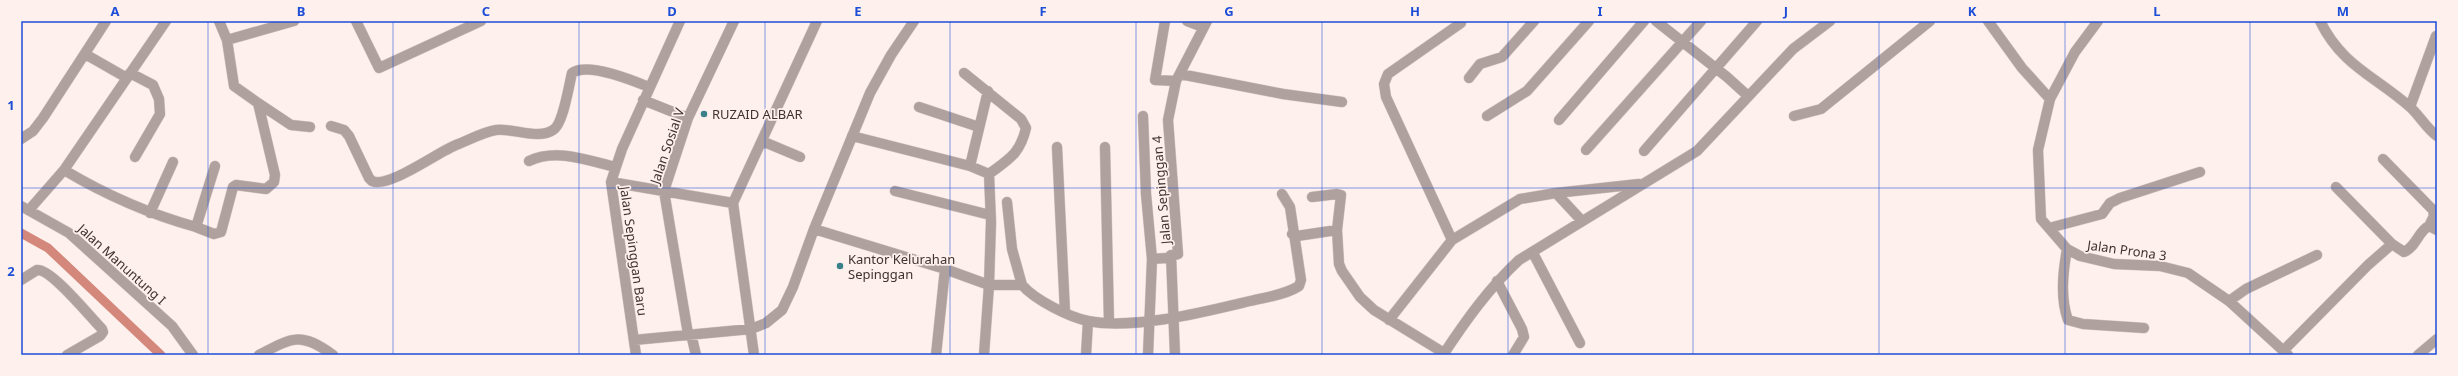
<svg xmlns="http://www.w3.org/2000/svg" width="2458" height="376" viewBox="0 0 2458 376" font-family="'Noto Sans',sans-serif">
	<rect width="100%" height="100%" fill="#fef0ed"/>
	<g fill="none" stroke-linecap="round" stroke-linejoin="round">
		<path stroke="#d4877b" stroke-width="9" d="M 21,233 L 48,248 L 161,355"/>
		<g stroke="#d8cac7" stroke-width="11">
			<path id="minor" d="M 356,21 L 379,68 L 481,21
				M 1165,21 L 1155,80 L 1176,81
				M 1187,21 L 1203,27
				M 1656,21 L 1727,77 L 1748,96
				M 1988,21 L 2022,68 L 2050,99
				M 2098,21 L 2075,52 L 2050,99 L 2038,150 L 2041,219 L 2067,249 L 2080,256 L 2114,264 L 2160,266 L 2188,273 L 2229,301 L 2288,355
				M 2320,21 C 2342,66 2375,76 2410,107 C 2420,116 2426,128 2437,136
				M 227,40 L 294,21
				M 85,54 L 127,78
				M 130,73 L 153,85 L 159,99 L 160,114 L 135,157
				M 964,73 L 1021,119 L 1026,128 C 1020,154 1009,159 989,174 L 991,222 L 989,285 L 1022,285 C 1035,300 1069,317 1088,321 C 1134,330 1204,312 1250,301 C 1266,297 1285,295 1299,286 L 1301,280 L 1290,207 L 1282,194
				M 1180,74 L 1283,94 L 1342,102
				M 1469,78 L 1480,64 L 1502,57 L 1534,21
				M 643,100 L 688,118
				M 258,103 L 291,125 L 310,127
				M 919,107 L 979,127
				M 2410,107 L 2436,36
				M 1143,116 L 1146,194 L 1152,259 L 1148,355
				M 1487,116 L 1527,91 L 1589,21
				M 1794,116 L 1821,109 L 1930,21
				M 1559,120 L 1644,21
				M 331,126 L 344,130 L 349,136 L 369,178 L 372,181 C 388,189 438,152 456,145 C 469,140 483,132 496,130 C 514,128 538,140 553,130 C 563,125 569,85 572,73 C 588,62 632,80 649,87
				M 852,136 L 970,166 L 989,174
				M 21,139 L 33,131 L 43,118 L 106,21
				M 762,141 L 800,157
				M 1057,147 L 1065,312
				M 1105,147 L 1109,322
				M 1586,150 L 1701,21
				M 1644,151 L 1757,21
				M 2383,159 L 2433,210 L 2434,216 L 2429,226
				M 529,161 C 556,148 587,160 615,167
				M 970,166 L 988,91
				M 64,170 C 106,195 149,214 196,227 L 215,166
				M 611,182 L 733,203
				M 2336,187 L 2392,244
				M 895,191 L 990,215
				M 1556,193 L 1582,221
				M 1312,197 L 1337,194 L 1341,195 L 1337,230 L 1339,264 L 1342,271 L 1360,297 L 1374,310 L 1444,353
				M 1007,202 L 1012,249 L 1022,285
				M 21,206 L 69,233 L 172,326 L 193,355
				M 29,210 L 64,170 L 166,21
				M 150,213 L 173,162
				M 196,227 L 214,234 L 221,232 L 233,187 L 236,185 L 266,189 L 274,182 L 275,175 L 258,103 L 234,86 L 227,40 L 219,21
				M 2049,228 L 2102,214 L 2110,203 L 2120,198 L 2200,172
				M 814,229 L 945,269 L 989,285 L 984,355
				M 1292,234 L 1297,236 L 1337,230
				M 1452,240 L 1520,199 L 1556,193 L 1639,184
				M 2067,249 C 2063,272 2060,298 2068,320 L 2083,324 L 2144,328
				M 1533,253 L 1580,343
				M 1171,255 L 1175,355
				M 1152,259 L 1166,258 L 1178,254 L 1168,120 L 1176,81 L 1207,21
				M 21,280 L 37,270 C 51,268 91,318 102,329 L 103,332 L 100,336 L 67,355
				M 1497,281 L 1522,329 L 1524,337 L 1513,355
				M 2229,301 L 2246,289 L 2317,255
				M 1389,320 L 1452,240 L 1386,97 L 1384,84 L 1388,74 L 1461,23
				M 688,334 L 664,191 L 688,118 L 734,21
				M 691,334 L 696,355
				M 634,340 L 751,329 L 766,323 L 782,310 L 793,287 L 814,229 L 870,93 L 891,55 L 914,21
				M 2283,351 L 2368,265 L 2392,244 L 2404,252 C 2416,247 2419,230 2429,226 L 2437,230
				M 259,355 C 293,337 301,332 333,355
				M 636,355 L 611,182 L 622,149 L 680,21
				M 754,355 L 733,203 L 817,21
				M 936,355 L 945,269
				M 1086,355 L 1088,321
				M 1443,355 C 1466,320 1489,288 1519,260 L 1697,151 L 1793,49 L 1830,21
				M 2418,355 L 2437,339"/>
		</g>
		<use href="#minor" stroke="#afa19e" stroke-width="10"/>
	</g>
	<path fill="none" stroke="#1d4ed8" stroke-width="1" stroke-opacity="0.55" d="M 208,21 L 208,355M 393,21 L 393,355M 579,21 L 579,355M 765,21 L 765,355M 950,21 L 950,355M 1136,21 L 1136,355M 1322,21 L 1322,355M 1508,21 L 1508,355M 1693,21 L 1693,355M 1879,21 L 1879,355M 2065,21 L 2065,355M 2250,21 L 2250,355M 21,188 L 2437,188"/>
	<g fill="#3a808b" stroke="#fef0ed" stroke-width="1.5">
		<circle cx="704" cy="114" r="4"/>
		<circle cx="840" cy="266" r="4"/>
	</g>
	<g text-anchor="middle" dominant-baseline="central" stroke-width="3.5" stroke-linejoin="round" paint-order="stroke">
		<g font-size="13" fill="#3f3230" stroke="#fef0ed" text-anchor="start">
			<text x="712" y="114">RUZAID ALBAR</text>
			<text x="848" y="259">Kantor Kelurahan<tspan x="848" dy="15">Sepinggan</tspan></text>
		</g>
		<g font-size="13" fill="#3f3230" stroke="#fef0ed">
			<text transform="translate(667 146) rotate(-71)">Jalan Sosial V</text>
			<text transform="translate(1161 190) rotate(-95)">Jalan Sepinggan 4</text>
			<text transform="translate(2127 250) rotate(8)">Jalan Prona 3</text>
			<text transform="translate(634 251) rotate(82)">Jalan Sepinggan Baru</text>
			<text transform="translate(122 264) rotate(42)">Jalan Manuntung I</text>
		</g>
	</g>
	<rect width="2458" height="376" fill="none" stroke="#fef0ed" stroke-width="44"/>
	<rect x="22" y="22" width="2414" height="332" fill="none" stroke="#1d4ed8" stroke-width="1.5"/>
	<g font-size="13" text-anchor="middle" font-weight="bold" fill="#1d4ed8">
		<text x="115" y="16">A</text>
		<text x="301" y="16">B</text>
		<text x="486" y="16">C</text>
		<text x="672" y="16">D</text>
		<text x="858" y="16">E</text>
		<text x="1043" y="16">F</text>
		<text x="1229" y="16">G</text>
		<text x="1415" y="16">H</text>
		<text x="1600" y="16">I</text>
		<text x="1786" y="16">J</text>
		<text x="1972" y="16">K</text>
		<text x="2157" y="16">L</text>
		<text x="2343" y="16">M</text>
		<text x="11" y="110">1</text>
		<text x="11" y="276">2</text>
	</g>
</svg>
